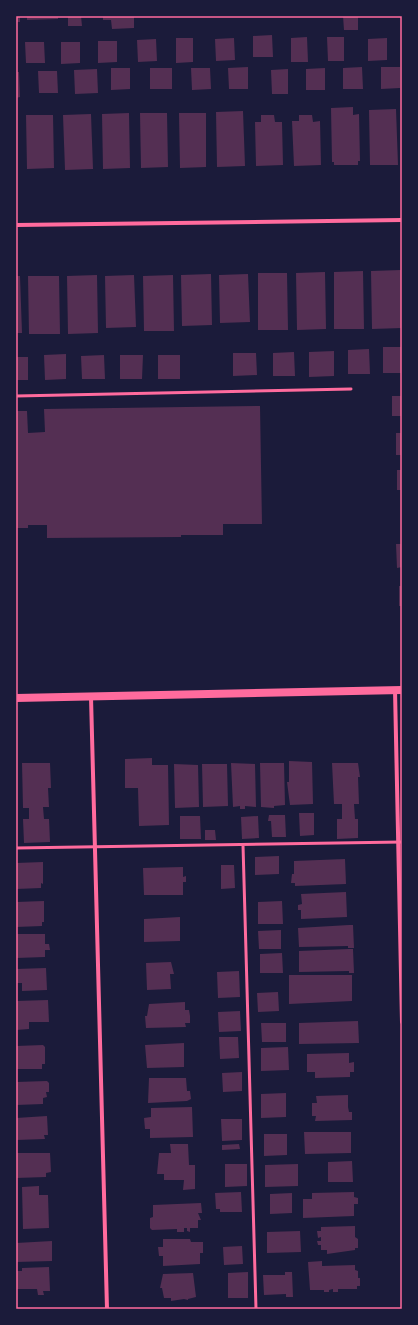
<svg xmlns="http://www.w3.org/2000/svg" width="418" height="1325" viewBox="0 0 418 1325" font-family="Inter,sans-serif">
	<rect width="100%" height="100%" fill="#1b1b3a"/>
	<path fill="#542f53" d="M 16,16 L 20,16 L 20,22 L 16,22 Z
		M 27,16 L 58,16 L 58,19 L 27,20 Z
		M 68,16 L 81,16 L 82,26 L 68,26 Z
		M 103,16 L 134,16 L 134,28 L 112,29 L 111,20 L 103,20 Z
		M 343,16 L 358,16 L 358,30 L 344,30 Z
		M 272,35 L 273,57 L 253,57 L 253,36 Z
		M 307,37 L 308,62 L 291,62 L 291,38 Z
		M 327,37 L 344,37 L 344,61 L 328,61 Z
		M 176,38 L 193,38 L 193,62 L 176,63 Z
		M 234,38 L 235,60 L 216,61 L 215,39 Z
		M 387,38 L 387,60 L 368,61 L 368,39 Z
		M 156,39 L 157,61 L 138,62 L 137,40 Z
		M 98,41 L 117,41 L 117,62 L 98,63 Z
		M 25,42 L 44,42 L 45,63 L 26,63 Z
		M 61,42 L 80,42 L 80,63 L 61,64 Z
		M 248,67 L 248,89 L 229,89 L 228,68 Z
		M 362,67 L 363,89 L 343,89 L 343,68 Z
		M 381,67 L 400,67 L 400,88 L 381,89 Z
		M 111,68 L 130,68 L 130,89 L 111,90 Z
		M 150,68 L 172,68 L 172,89 L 150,89 Z
		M 191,68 L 210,68 L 211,89 L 192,90 Z
		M 325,68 L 325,90 L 306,90 L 306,69 Z
		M 97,69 L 98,93 L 75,94 L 74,70 Z
		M 288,69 L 288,94 L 272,94 L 271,70 Z
		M 38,71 L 57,71 L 58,93 L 39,93 Z
		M 16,72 L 19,72 L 20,97 L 16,98 Z
		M 353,107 L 353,115 L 359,114 L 360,161 L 358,161 L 358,165 L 334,165 L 334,162 L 332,162 L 331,108 Z
		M 396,109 L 398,165 L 370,165 L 369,110 Z
		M 243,111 L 245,166 L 217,167 L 216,112 Z
		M 129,113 L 130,168 L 103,169 L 102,114 Z
		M 140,113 L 167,113 L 168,167 L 141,168 Z
		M 179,113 L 206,113 L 206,167 L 180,168 Z
		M 91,114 L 93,169 L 65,170 L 63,115 Z
		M 26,115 L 53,115 L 54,168 L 27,169 Z
		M 261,115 L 274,115 L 275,122 L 282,122 L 283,165 L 256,166 L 255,122 L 261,122 Z
		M 299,115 L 312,115 L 313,122 L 320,121 L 321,165 L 294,166 L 292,121 L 299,121 Z
		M 401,270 L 402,328 L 372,329 L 371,271 Z
		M 363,271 L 364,329 L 334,329 L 334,272 Z
		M 325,272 L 326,329 L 297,330 L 296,273 Z
		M 258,273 L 287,273 L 288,330 L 258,330 Z
		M 211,274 L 212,325 L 182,326 L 181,275 Z
		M 248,274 L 250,322 L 220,323 L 219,275 Z
		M 97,275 L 98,333 L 68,334 L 67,276 Z
		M 134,275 L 136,327 L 106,328 L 105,276 Z
		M 173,275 L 174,331 L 144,331 L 143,276 Z
		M 16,276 L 20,276 L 22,333 L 16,333 Z
		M 28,276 L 59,276 L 60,334 L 29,334 Z
		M 383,347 L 402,347 L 402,373 L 383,373 Z
		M 369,349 L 370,374 L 348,374 L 348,350 Z
		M 334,351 L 334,376 L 309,377 L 309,352 Z
		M 294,352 L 295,376 L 273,376 L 273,353 Z
		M 233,353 L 256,353 L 257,375 L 233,376 Z
		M 66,354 L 66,379 L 45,380 L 44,355 Z
		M 104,355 L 105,379 L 82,379 L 81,356 Z
		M 120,355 L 143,355 L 142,379 L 120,379 Z
		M 158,355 L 180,355 L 180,379 L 158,379 Z
		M 16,357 L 28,357 L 28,380 L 16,380 Z
		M 392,396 L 402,396 L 402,416 L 392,416 Z
		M 260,406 L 262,524 L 223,524 L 223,535 L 181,535 L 181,537 L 47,538 L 47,525 L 28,525 L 28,528 L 16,528 L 16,411 L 27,411 L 28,433 L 45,432 L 44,409 Z
		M 396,433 L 402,433 L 402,455 L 396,455 Z
		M 397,470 L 402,470 L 402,490 L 397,490 Z
		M 396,544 L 402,544 L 402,567 L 397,568 Z
		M 399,586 L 402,586 L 402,606 L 399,606 Z
		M 152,758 L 152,765 L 168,765 L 169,825 L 139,826 L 138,788 L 125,788 L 125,759 Z
		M 289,761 L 312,762 L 313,804 L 290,805 L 287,782 L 289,782 Z
		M 22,763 L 50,763 L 51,788 L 48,788 L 49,807 L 43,807 L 44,819 L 49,819 L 50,842 L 24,843 L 23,819 L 29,819 L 29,808 L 23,808 Z
		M 231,763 L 255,764 L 256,807 L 245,806 L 245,809 L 240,809 L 240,806 L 233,807 Z
		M 260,763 L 284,763 L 285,805 L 274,806 L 274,808 L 261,807 Z
		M 332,763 L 358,763 L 360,777 L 358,777 L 359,804 L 354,804 L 355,819 L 358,819 L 358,838 L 337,839 L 337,819 L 342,819 L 342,804 L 334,804 Z
		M 174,764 L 198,765 L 199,807 L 175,808 Z
		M 202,764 L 227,764 L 228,806 L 203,807 Z
		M 299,813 L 314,813 L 314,835 L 300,836 Z
		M 269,815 L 285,815 L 286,837 L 272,837 L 271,821 L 268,821 Z
		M 180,816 L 200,816 L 201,839 L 180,839 Z
		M 258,816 L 259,838 L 242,839 L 241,817 Z
		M 205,830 L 215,830 L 216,840 L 205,840 Z
		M 279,856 L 279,874 L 255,875 L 255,857 Z
		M 345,859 L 346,884 L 295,886 L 295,883 L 291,883 L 292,874 L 294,874 L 294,861 Z
		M 43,862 L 43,884 L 41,883 L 41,888 L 16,889 L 16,863 Z
		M 221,865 L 234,865 L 235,888 L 221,889 Z
		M 183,867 L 183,877 L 186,876 L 186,882 L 183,882 L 183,895 L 144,895 L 143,868 Z
		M 346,892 L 347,917 L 301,919 L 301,910 L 298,910 L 298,905 L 302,904 L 301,894 Z
		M 44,901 L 44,922 L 42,922 L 42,926 L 16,927 L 16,902 Z
		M 282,901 L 283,924 L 258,924 L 258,902 Z
		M 180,917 L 180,941 L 144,942 L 144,919 Z
		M 349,925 L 353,925 L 354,948 L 348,948 L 348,946 L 299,947 L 298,928 Z
		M 281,930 L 281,949 L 259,949 L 258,931 Z
		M 16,934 L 45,934 L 45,944 L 49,944 L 50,950 L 45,950 L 45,957 L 16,958 Z
		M 349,949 L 353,949 L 354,973 L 349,973 L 349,971 L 299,972 L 299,951 Z
		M 282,953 L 283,973 L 260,973 L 260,954 Z
		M 171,962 L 174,974 L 170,974 L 171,989 L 147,990 L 146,963 Z
		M 46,968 L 47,990 L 22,991 L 22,983 L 16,983 L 16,969 Z
		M 239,971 L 240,997 L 218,998 L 217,972 Z
		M 289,975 L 352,975 L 352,1001 L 289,1004 Z
		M 278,992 L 279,1011 L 258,1012 L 257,993 Z
		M 48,1000 L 49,1022 L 29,1022 L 29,1029 L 16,1030 L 16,1001 Z
		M 185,1002 L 185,1010 L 189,1010 L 190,1016 L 190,1023 L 185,1023 L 186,1027 L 146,1028 L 145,1016 L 147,1016 L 149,1004 Z
		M 240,1011 L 241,1031 L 219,1032 L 218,1012 Z
		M 358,1021 L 359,1043 L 299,1044 L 299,1023 Z
		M 261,1023 L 286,1023 L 286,1042 L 262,1042 Z
		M 219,1037 L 238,1037 L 239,1058 L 220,1059 Z
		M 184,1043 L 184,1067 L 147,1068 L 145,1045 Z
		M 43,1045 L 45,1047 L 45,1064 L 42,1064 L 42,1069 L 16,1069 L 16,1046 Z
		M 288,1047 L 289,1070 L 261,1071 L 261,1048 Z
		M 349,1053 L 349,1063 L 354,1062 L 354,1072 L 350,1072 L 350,1077 L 315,1078 L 315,1072 L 307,1072 L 307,1054 Z
		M 242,1072 L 242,1091 L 223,1092 L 222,1073 Z
		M 149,1078 L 186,1078 L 187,1091 L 190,1091 L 191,1099 L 187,1101 L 148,1103 Z
		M 47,1081 L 49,1083 L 49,1092 L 46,1092 L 47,1097 L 43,1098 L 43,1104 L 16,1105 L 16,1082 Z
		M 286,1093 L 286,1117 L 261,1118 L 261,1094 Z
		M 348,1095 L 348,1107 L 349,1112 L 352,1112 L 352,1120 L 315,1121 L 316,1116 L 312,1116 L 312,1103 L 317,1103 L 316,1096 Z
		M 192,1107 L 193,1137 L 150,1138 L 150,1129 L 145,1129 L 144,1118 L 151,1117 L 151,1108 Z
		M 47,1116 L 48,1135 L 44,1135 L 45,1139 L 16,1140 L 16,1118 Z
		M 221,1119 L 242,1119 L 242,1140 L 222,1141 Z
		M 304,1132 L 351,1132 L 351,1153 L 305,1154 Z
		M 264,1134 L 287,1134 L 287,1155 L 264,1156 Z
		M 170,1144 L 188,1144 L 189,1165 L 195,1165 L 195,1189 L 183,1190 L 184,1180 L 164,1180 L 164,1174 L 157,1174 L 159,1153 L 171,1153 Z
		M 239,1144 L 240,1149 L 222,1150 L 222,1145 Z
		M 16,1153 L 50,1153 L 51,1172 L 46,1173 L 46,1177 L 16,1178 Z
		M 352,1161 L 353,1182 L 328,1182 L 328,1162 Z
		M 225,1164 L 247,1164 L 247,1186 L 225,1187 Z
		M 298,1164 L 298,1186 L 265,1187 L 265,1165 Z
		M 39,1186 L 39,1195 L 48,1195 L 49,1228 L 23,1229 L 22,1187 Z
		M 241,1192 L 242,1212 L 220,1212 L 220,1209 L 216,1209 L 215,1193 Z
		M 354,1192 L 354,1197 L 358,1198 L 358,1204 L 354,1204 L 354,1216 L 303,1218 L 303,1199 L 312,1199 L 312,1193 Z
		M 292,1193 L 292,1213 L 270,1214 L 270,1194 Z
		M 201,1203 L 202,1213 L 198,1213 L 201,1220 L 198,1220 L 198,1228 L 190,1228 L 190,1232 L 187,1231 L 187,1228 L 184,1228 L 184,1232 L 177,1232 L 177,1229 L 152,1230 L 150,1228 L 150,1218 L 153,1217 L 153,1205 Z
		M 355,1226 L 355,1237 L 358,1239 L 358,1248 L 355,1248 L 355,1250 L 327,1254 L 327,1250 L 321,1250 L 321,1245 L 318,1245 L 317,1241 L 321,1241 L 321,1237 L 318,1238 L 317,1231 L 321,1231 L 321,1227 Z
		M 300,1231 L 301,1252 L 267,1253 L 267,1232 Z
		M 163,1239 L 190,1239 L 191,1242 L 203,1242 L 203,1253 L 200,1253 L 200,1264 L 163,1266 L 163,1256 L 159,1256 L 158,1247 L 163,1247 Z
		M 52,1241 L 52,1261 L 16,1262 L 16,1243 Z
		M 242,1246 L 243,1264 L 224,1265 L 223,1247 Z
		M 322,1261 L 322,1266 L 355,1265 L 355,1270 L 358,1271 L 358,1278 L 360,1278 L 360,1286 L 357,1286 L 357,1289 L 338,1289 L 338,1292 L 333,1292 L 333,1289 L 329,1290 L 329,1292 L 324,1292 L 324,1290 L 310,1290 L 308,1262 Z
		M 49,1267 L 50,1291 L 43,1291 L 44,1295 L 38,1295 L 37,1289 L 16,1289 L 16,1271 L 22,1271 L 22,1268 Z
		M 248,1272 L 248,1298 L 228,1298 L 228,1273 Z
		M 285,1272 L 292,1272 L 293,1297 L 286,1297 L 286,1294 L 264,1295 L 263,1275 L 285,1275 Z
		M 193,1273 L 196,1297 L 188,1299 L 188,1300 L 184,1299 L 171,1301 L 171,1298 L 164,1298 L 162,1288 L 160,1288 L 163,1274 Z"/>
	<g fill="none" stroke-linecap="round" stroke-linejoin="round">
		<path stroke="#ff6b9d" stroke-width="3" d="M 16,396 L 351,389
			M 243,845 L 256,1309
			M 16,848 L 402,842"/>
		<path stroke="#ff6b9d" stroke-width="4" d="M 16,225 L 402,220
			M 395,690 L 402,1022
			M 91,697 L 107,1309"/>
		<path stroke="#ff6b9d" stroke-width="8" d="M 16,698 L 402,690"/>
	</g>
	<rect width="418" height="1325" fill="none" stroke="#1b1b3a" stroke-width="34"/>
	<rect x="17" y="17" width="384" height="1291" fill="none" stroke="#ff6b9d" stroke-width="1.5"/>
</svg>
